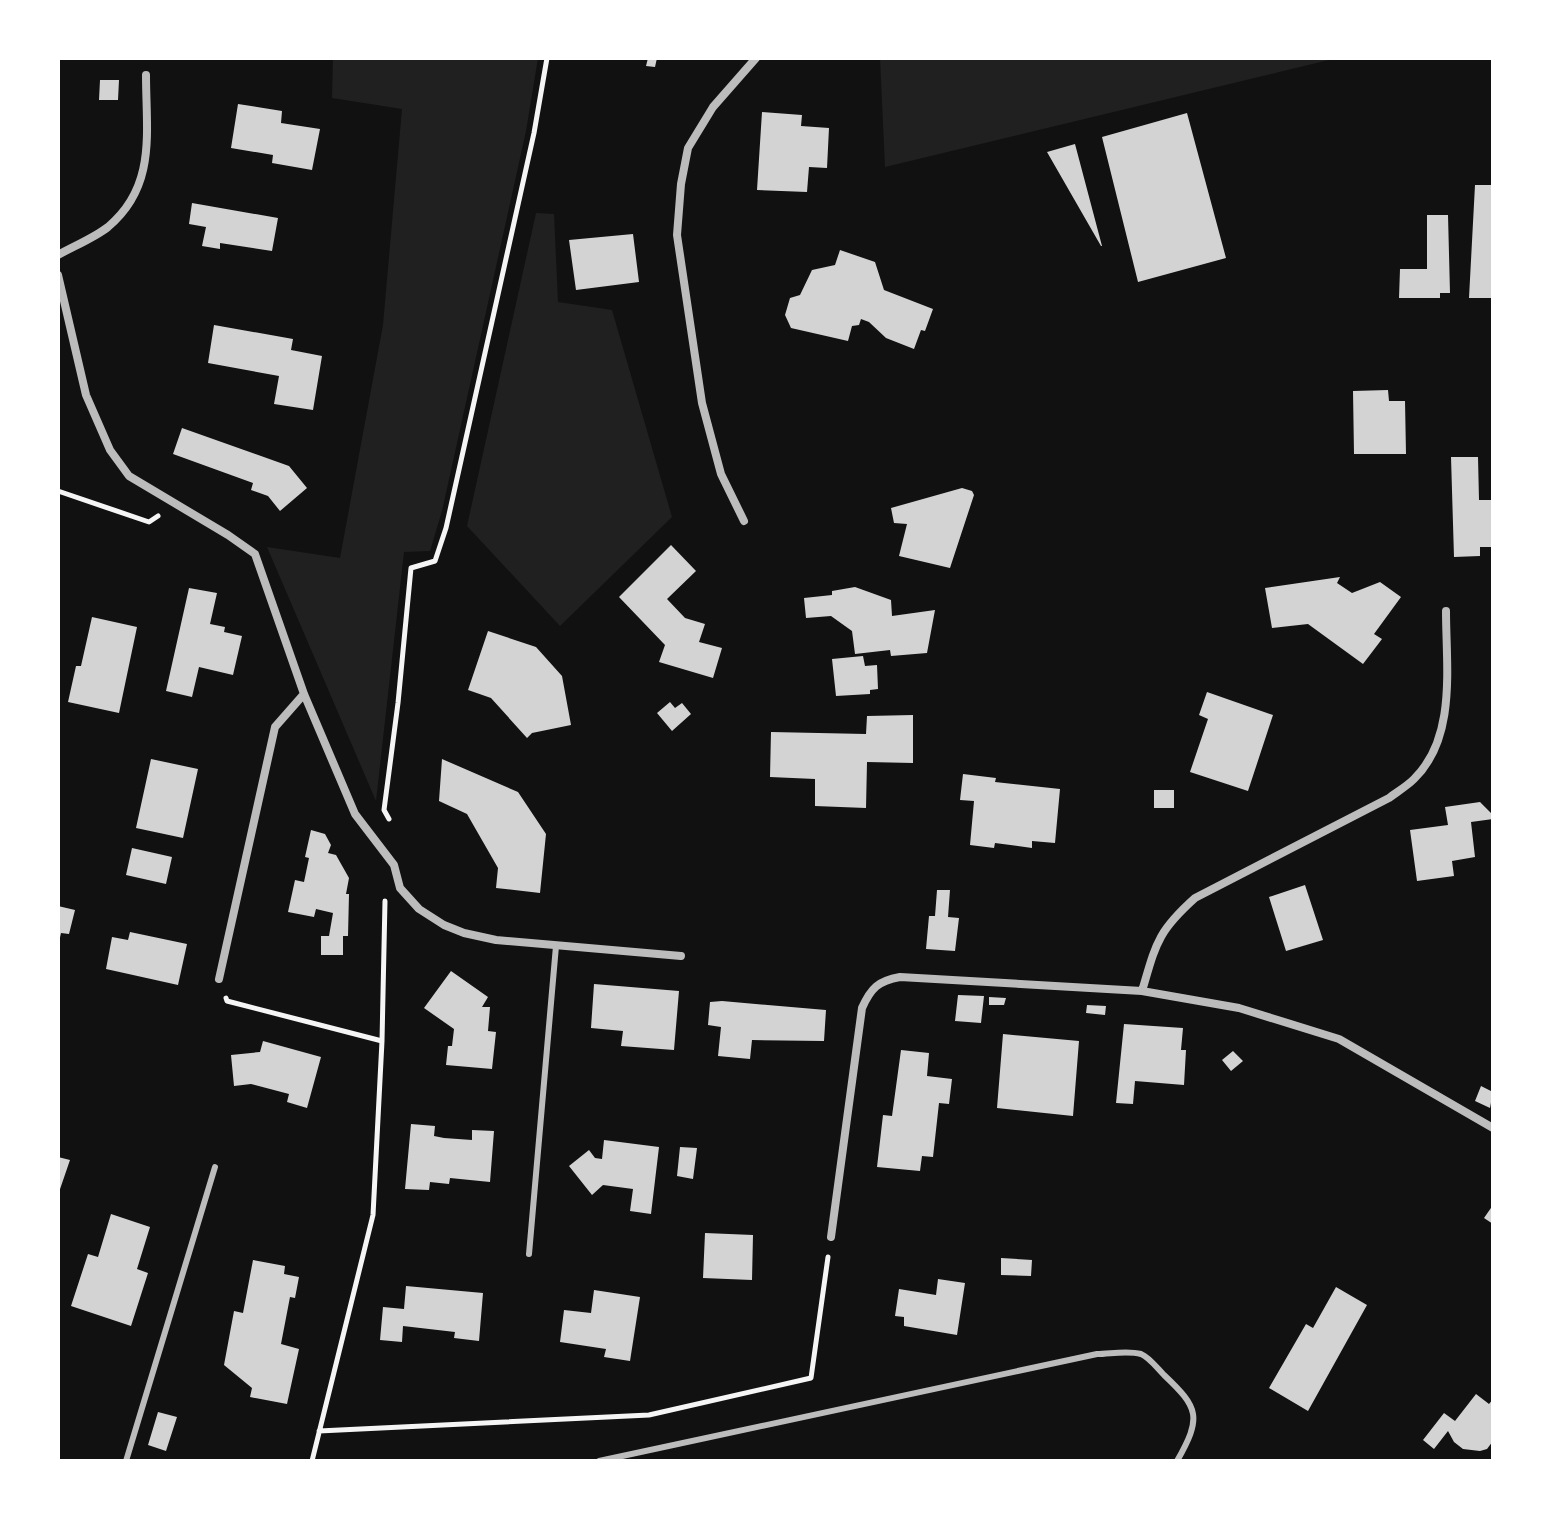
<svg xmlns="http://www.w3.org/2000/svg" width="1551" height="1519" viewBox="0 0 1551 1519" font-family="Cabin,sans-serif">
	<rect width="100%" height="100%" fill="#111"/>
	<path fill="#202020" d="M 333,58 L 538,58 L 526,131 L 442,511 L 430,551 L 404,552 L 376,801 L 267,547 L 340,558 L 383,325 L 402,109 L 332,98 Z
		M 880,58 L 1337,58 L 885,167 Z
		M 536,213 L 554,214 L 558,302 L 612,310 L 672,517 L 560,626 L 467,526 Z"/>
	<path fill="#d3d3d3" d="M 648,58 L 657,58 L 655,67 L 646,66 Z
		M 100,80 L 119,80 L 118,100 L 99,100 Z
		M 238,104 L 282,111 L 281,123 L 320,129 L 312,170 L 272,163 L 273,155 L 231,148 Z
		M 762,112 L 802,115 L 801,126 L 829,128 L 827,168 L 809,167 L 807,192 L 757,190 Z
		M 1187,113 L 1226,258 L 1138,282 L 1102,137 Z
		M 1075,144 L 1102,246 L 1101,246 L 1047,152 Z
		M 1475,185 L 1493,185 L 1493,298 L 1469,298 Z
		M 192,203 L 278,218 L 272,251 L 220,243 L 220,249 L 202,246 L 206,227 L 189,224 Z
		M 1427,215 L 1448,215 L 1450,293 L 1440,293 L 1440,298 L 1399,298 L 1400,269 L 1427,269 Z
		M 633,234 L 639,282 L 576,290 L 569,240 Z
		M 840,250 L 875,262 L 884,290 L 933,309 L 925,331 L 921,330 L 914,349 L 886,338 L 869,322 L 861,319 L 859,325 L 852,326 L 848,341 L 791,328 L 785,315 L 790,298 L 800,295 L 812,270 L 835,265 Z
		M 214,325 L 293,339 L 291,350 L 322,356 L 313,410 L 274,404 L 279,376 L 208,363 Z
		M 1388,390 L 1389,401 L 1405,401 L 1406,454 L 1354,454 L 1353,391 Z
		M 182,428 L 289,466 L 307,488 L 280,511 L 268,496 L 251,490 L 253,483 L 173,454 Z
		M 1451,457 L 1478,457 L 1479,500 L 1493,500 L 1493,547 L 1480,547 L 1480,556 L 1454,557 Z
		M 962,488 L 972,491 L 974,495 L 950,568 L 899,556 L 907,524 L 894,523 L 891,508 Z
		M 671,545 L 696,571 L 667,599 L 685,618 L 705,624 L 699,642 L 722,648 L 713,678 L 659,662 L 665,645 L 619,597 Z
		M 1340,577 L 1337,583 L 1352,593 L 1380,582 L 1401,597 L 1374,634 L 1382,639 L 1363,664 L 1308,624 L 1272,628 L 1265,588 Z
		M 855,587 L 891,600 L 892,616 L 935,610 L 927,653 L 891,656 L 890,650 L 855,654 L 852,631 L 831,616 L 806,618 L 804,598 L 832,595 L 832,591 Z
		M 189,588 L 217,593 L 210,624 L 225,627 L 224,632 L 242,636 L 233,675 L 199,667 L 192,697 L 166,691 Z
		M 92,617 L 137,627 L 119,713 L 68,702 L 76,666 L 81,666 Z
		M 488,631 L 536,647 L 562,676 L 571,725 L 532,733 L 527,738 L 491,698 L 468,690 Z
		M 863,656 L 865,666 L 877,665 L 878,689 L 870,690 L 870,694 L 836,696 L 832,659 Z
		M 1207,692 L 1273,715 L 1248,791 L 1190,772 L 1208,719 L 1199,715 Z
		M 670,702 L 675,708 L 682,703 L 691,714 L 672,731 L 657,713 Z
		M 913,715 L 913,763 L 867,762 L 866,808 L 815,806 L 815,779 L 770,777 L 771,732 L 866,734 L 867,716 Z
		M 151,759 L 198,769 L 183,838 L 136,828 Z
		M 442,759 L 518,792 L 546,834 L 540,893 L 496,888 L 498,868 L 467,814 L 439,801 Z
		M 963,774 L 996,778 L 995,782 L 1060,789 L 1055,843 L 1032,841 L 1032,848 L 995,843 L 994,848 L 970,845 L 974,801 L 960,800 Z
		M 1154,790 L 1174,790 L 1174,808 L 1154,808 Z
		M 1480,802 L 1493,815 L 1493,819 L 1471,822 L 1475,857 L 1452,861 L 1454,876 L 1417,881 L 1410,830 L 1448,825 L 1445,807 Z
		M 311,830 L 325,834 L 331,845 L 328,853 L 336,855 L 349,878 L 346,894 L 349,894 L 348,936 L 343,936 L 343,955 L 321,955 L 321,936 L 329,936 L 333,913 L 316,909 L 314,917 L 288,912 L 295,880 L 304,882 L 309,858 L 305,857 Z
		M 132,848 L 172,857 L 166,884 L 126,875 Z
		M 1305,885 L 1323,940 L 1286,951 L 1269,897 Z
		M 937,890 L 950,890 L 948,917 L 959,918 L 955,951 L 926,949 L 929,916 L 935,916 Z
		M 58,906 L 75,910 L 69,934 L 61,933 L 59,942 Z
		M 130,932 L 187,944 L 178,985 L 106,969 L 112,937 L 128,940 Z
		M 451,971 L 488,997 L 482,1007 L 490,1007 L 488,1031 L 496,1032 L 492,1069 L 446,1065 L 448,1046 L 452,1046 L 454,1029 L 424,1008 Z
		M 594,984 L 679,991 L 674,1050 L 621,1046 L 623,1031 L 591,1028 Z
		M 958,995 L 984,996 L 981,1023 L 955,1021 Z
		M 989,997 L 1006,998 L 1004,1005 L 989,1005 Z
		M 722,1001 L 826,1010 L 824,1041 L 752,1040 L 750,1059 L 718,1056 L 721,1027 L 708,1025 L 710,1002 Z
		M 1087,1005 L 1106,1006 L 1105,1015 L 1086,1013 Z
		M 1124,1024 L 1183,1028 L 1181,1050 L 1186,1050 L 1184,1085 L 1135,1081 L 1133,1104 L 1116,1103 Z
		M 1003,1034 L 1079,1041 L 1073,1116 L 997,1108 Z
		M 263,1041 L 321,1057 L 307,1108 L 287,1102 L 289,1094 L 251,1084 L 234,1086 L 231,1055 L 260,1052 Z
		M 901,1050 L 929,1053 L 927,1076 L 952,1079 L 949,1104 L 939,1103 L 933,1157 L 922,1156 L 920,1171 L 877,1167 L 883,1115 L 892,1116 Z
		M 1233,1051 L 1243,1061 L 1231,1071 L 1222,1060 Z
		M 1481,1086 L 1493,1092 L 1490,1108 L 1475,1101 Z
		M 411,1124 L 435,1126 L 434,1136 L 444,1138 L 472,1140 L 472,1130 L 494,1131 L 490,1182 L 450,1178 L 449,1184 L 430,1182 L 429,1190 L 405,1189 Z
		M 604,1140 L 659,1147 L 651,1214 L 630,1211 L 633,1189 L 603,1185 L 592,1195 L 569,1166 L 589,1150 L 595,1158 L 602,1159 Z
		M 680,1147 L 697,1148 L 693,1179 L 677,1176 Z
		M 58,1157 L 70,1160 L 58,1195 Z
		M 1493,1205 L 1493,1224 L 1484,1218 Z
		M 111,1214 L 150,1227 L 137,1269 L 148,1273 L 131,1326 L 71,1306 L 88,1254 L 98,1257 Z
		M 705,1233 L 753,1235 L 752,1280 L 703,1278 Z
		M 1001,1258 L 1032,1260 L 1031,1276 L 1001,1275 Z
		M 253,1260 L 285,1266 L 284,1274 L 299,1277 L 295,1298 L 290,1297 L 281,1344 L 299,1349 L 287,1404 L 250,1397 L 252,1388 L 224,1365 L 234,1311 L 243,1313 Z
		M 938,1279 L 965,1283 L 957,1335 L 904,1326 L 904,1317 L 895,1316 L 899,1289 L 936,1295 Z
		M 406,1286 L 483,1293 L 479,1341 L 454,1338 L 455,1332 L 403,1326 L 402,1342 L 380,1340 L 383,1307 L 404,1309 Z
		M 1336,1287 L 1367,1305 L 1308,1411 L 1269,1388 L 1306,1324 L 1313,1328 Z
		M 594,1290 L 640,1297 L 630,1361 L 604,1357 L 606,1349 L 560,1342 L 564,1310 L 591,1313 Z
		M 1476,1394 L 1489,1404 L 1493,1399 L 1493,1441 L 1487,1449 L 1480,1451 L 1463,1449 L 1454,1442 L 1448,1431 L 1434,1449 L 1423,1440 L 1444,1413 L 1455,1421 Z
		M 158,1412 L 177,1417 L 166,1451 L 148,1445 Z"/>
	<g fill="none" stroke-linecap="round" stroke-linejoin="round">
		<path stroke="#f5f5f5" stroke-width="5" d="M 58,491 L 149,522 L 158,516
			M 389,819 L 384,810 L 398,703 L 411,568 L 435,561 L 446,528 L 534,133 L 547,58
			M 226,998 L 227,1001 L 382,1041
			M 319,1431 L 649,1415 L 811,1378 L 828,1257
			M 312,1461 L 373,1215 L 382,1041 L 385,901"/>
		<path stroke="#bcbcbc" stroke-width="6" d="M 529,1254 L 556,946
			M 126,1461 L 215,1167
			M 599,1461 L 1097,1354 C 1110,1354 1127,1350 1141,1354 C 1149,1357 1158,1369 1164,1375 C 1199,1408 1202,1417 1177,1461"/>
		<path stroke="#bcbcbc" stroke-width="8" d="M 58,255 C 74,246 94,238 108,227 C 157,186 146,132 146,75
			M 58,275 L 86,395 L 110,450 L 129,476 L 228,535 L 255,554 L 304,694 L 355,814 L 394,865 L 400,888 L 419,909 L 444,925 L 464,933 L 496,940 L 681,956
			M 744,521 L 721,474 L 702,403 L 677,235 L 681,184 L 688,148 L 713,107 L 756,58
			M 219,979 L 275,727 L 304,694
			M 1142,991 C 1156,944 1157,932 1195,898 L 1389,798 C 1397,792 1407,786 1414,779 C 1457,737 1446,666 1446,611
			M 831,1237 L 862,1008 C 871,988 878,981 900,977 L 1142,991 L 1239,1008 L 1339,1039 L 1493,1128"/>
	</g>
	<rect width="1551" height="1519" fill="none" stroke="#ffffff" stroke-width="120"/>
</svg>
